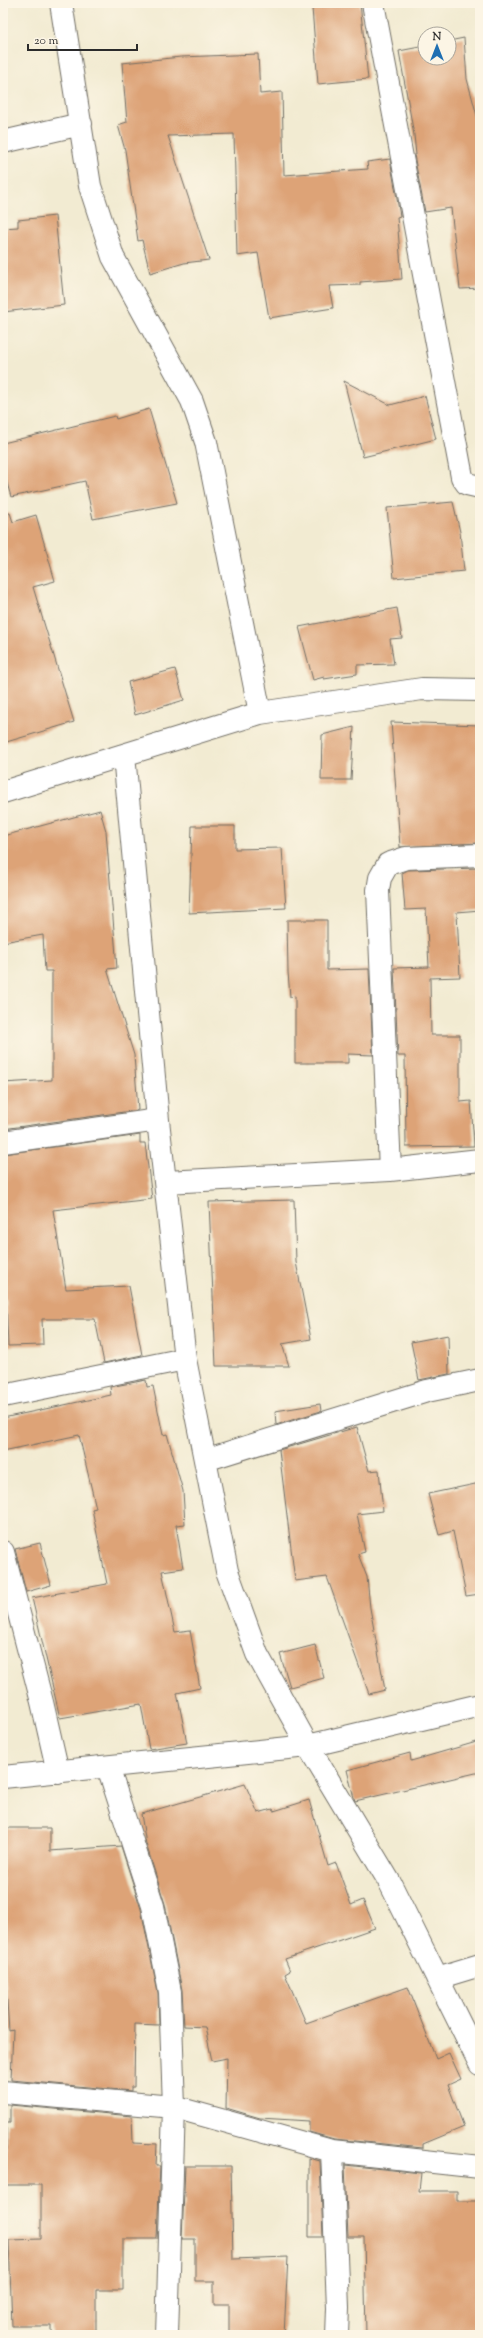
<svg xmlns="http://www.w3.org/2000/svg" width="483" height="2338" viewBox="0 0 483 2338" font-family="'Sorts Mill Goudy',serif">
	<rect width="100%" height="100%" fill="#fcf5e5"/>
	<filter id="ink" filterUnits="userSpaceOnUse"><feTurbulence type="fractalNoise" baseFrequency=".025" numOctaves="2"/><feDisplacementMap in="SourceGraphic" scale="8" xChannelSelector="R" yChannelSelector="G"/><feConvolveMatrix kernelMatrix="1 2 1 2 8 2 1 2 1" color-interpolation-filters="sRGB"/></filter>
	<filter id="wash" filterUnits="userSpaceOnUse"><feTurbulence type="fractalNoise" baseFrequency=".012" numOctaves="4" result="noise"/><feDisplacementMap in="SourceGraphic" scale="16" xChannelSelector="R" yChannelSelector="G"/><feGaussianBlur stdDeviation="0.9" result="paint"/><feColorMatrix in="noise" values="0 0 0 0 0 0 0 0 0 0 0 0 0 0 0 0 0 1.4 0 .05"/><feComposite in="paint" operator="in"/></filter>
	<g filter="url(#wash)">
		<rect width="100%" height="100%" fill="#f2ebd2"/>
		<g id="blocks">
			<path fill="#dda377" d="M 348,3 L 360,3 L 368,79 L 318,84 L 312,8 Z
				M 464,38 L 467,79 L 480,127 L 480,288 L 460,289 L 451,208 L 425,212 L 414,155 L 416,155 L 414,135 L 399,51 L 425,46 L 425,58 L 449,58 L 449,41 Z
				M 258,54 L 260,94 L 282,92 L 284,175 L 368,169 L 367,162 L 390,159 L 400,216 L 397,217 L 402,279 L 360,282 L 360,285 L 329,286 L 333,308 L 269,318 L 258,253 L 237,256 L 234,134 L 168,136 L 209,260 L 184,263 L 150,273 L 142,240 L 138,241 L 125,150 L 118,125 L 127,122 L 122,63 L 181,57 Z
				M 55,216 L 64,305 L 3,312 L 3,228 L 18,227 L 18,220 Z
				M 344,381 L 390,405 L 425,396 L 436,439 L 363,457 Z
				M 149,409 L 177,503 L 93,519 L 85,481 L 11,497 L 3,468 L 3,443 L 115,416 L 116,419 Z
				M 453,502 L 460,532 L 464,571 L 394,578 L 387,508 Z
				M 10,513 L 13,522 L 36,515 L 55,581 L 33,587 L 74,722 L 3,743 L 3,514 Z
				M 397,608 L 402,638 L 390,639 L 394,664 L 357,665 L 357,674 L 324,679 L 324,677 L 313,680 L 299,627 Z
				M 175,669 L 184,700 L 135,715 L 128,682 Z
				M 391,722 L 480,725 L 480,843 L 400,847 Z
				M 354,727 L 351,780 L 321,780 L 322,735 Z
				M 100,810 L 106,831 L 117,968 L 107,969 L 134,1055 L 138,1110 L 3,1129 L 3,1083 L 52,1080 L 52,971 L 45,971 L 43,935 L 3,942 L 3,836 Z
				M 192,826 L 235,826 L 235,849 L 282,848 L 286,908 L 189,913 Z
				M 480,868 L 480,910 L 457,912 L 460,977 L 430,978 L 431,1035 L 460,1035 L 460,1102 L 471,1101 L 474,1146 L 406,1147 L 405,1056 L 398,1056 L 394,968 L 429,967 L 426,909 L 405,910 L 402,873 L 408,870 Z
				M 287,920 L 327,920 L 327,970 L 369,969 L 373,1055 L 348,1054 L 348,1063 L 295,1063 L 295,996 L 290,997 L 288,972 Z
				M 140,1135 L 140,1143 L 145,1143 L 152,1199 L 53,1210 L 66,1289 L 129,1286 L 142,1355 L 104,1363 L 95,1319 L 42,1319 L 43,1345 L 8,1346 L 6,1300 L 3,1300 L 3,1154 Z
				M 294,1200 L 296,1262 L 311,1339 L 282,1344 L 289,1366 L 216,1366 L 209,1202 Z
				M 448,1335 L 449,1374 L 419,1380 L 411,1342 Z
				M 146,1380 L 147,1387 L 153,1386 L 163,1435 L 167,1434 L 183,1491 L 185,1524 L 176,1525 L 183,1568 L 162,1571 L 175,1632 L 190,1630 L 200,1688 L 177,1693 L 187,1743 L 149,1749 L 141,1704 L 60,1718 L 32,1598 L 107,1584 L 92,1509 L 96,1508 L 79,1435 L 3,1451 L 3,1418 L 111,1395 L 110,1387 Z
				M 320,1404 L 321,1411 L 276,1425 L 275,1411 Z
				M 357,1427 L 369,1471 L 379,1470 L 383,1511 L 357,1514 L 365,1552 L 358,1554 L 367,1577 L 370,1608 L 385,1690 L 369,1694 L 327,1577 L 295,1581 L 279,1450 Z
				M 480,1483 L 480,1594 L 466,1596 L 453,1531 L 439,1535 L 428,1494 Z
				M 40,1543 L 51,1585 L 26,1592 L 15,1549 Z
				M 315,1645 L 324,1678 L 290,1687 L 280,1654 Z
				M 480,1741 L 480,1772 L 355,1801 L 354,1798 L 347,1770 L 410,1753 L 411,1761 Z
				M 245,1784 L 258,1813 L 273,1809 L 274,1811 L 309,1800 L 328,1866 L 336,1863 L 351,1905 L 363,1900 L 375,1928 L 285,1959 L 290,1971 L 285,1974 L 306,2023 L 408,1987 L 436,2059 L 449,2053 L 461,2079 L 448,2085 L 464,2127 L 423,2144 L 423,2148 L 334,2139 L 309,2132 L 309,2121 L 260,2118 L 226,2108 L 227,2058 L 212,2061 L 205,2027 L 184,2026 L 182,1990 L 165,1904 L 146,1844 L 141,1814 Z
				M 3,1828 L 50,1828 L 50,1851 L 121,1846 L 141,1909 L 158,1993 L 159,2025 L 135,2024 L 134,2087 L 131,2087 L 131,2091 L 11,2080 L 13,2030 L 9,2031 L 3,1942 Z
				M 10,2105 L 132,2116 L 133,2143 L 157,2144 L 156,2166 L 160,2166 L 157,2239 L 123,2239 L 123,2290 L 96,2290 L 96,2335 L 52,2335 L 52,2326 L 12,2326 L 9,2240 L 41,2239 L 41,2185 L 6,2185 L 6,2123 L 10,2123 Z
				M 309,2158 L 320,2161 L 323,2237 L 309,2237 Z
				M 345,2165 L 421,2173 L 419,2191 L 457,2191 L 457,2201 L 480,2201 L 480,2335 L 366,2335 L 364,2237 L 348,2237 Z
				M 185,2166 L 231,2166 L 233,2259 L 288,2257 L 284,2335 L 229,2335 L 229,2305 L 214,2305 L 214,2281 L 195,2281 L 195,2239 L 182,2239 Z"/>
		</g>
	</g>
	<g filter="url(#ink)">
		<use href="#blocks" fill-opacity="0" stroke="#716e65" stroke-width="1"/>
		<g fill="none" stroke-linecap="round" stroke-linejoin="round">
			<g stroke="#716e65" stroke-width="24">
				<path id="street" d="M 61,3 L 90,186 L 113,257 L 192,401 L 206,442 L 260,713
					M 373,3 L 462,477 L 467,484 L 480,487
					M 3,142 L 81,124
					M 124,755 L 158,1120 L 185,1359 L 227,1571 L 257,1654 L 308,1746 L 389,1881 L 480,2064
					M 3,792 L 260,713 L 422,689 L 480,690
					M 3,1142 L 158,1120
					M 390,1170 L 378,890 L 380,878 L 388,864 L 406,858 L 480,855
					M 166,1182 L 390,1170 L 480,1160
					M 3,1396 L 185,1359
					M 205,1460 L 427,1391 L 480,1380
					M 3,1552 L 42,1702 L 58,1772
					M 108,1767 L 153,1906 L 170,1992 L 174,2107 L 167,2335
					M 3,1777 L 308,1746 L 480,1705
					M 437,1978 L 480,1965
					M 3,2092 L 174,2107 L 332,2151 L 480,2167
					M 332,2151 L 338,2308 L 337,2335"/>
			</g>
			<use href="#street" stroke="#fff" stroke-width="22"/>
		</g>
	</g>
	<rect width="483" height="2338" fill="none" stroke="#fcf5e5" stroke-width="16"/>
	<g transform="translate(437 46)"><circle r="19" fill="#fcf5e5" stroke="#a8a49b"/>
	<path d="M0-3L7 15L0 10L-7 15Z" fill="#1f6fb2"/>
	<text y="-6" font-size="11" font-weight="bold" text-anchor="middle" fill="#2b2b2b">N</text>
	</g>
	<path d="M28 44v6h109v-6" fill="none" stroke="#2b2b2b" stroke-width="2"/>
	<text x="34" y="44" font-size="12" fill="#2b2b2b" stroke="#fcf5e5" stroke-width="3" paint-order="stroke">20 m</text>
</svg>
